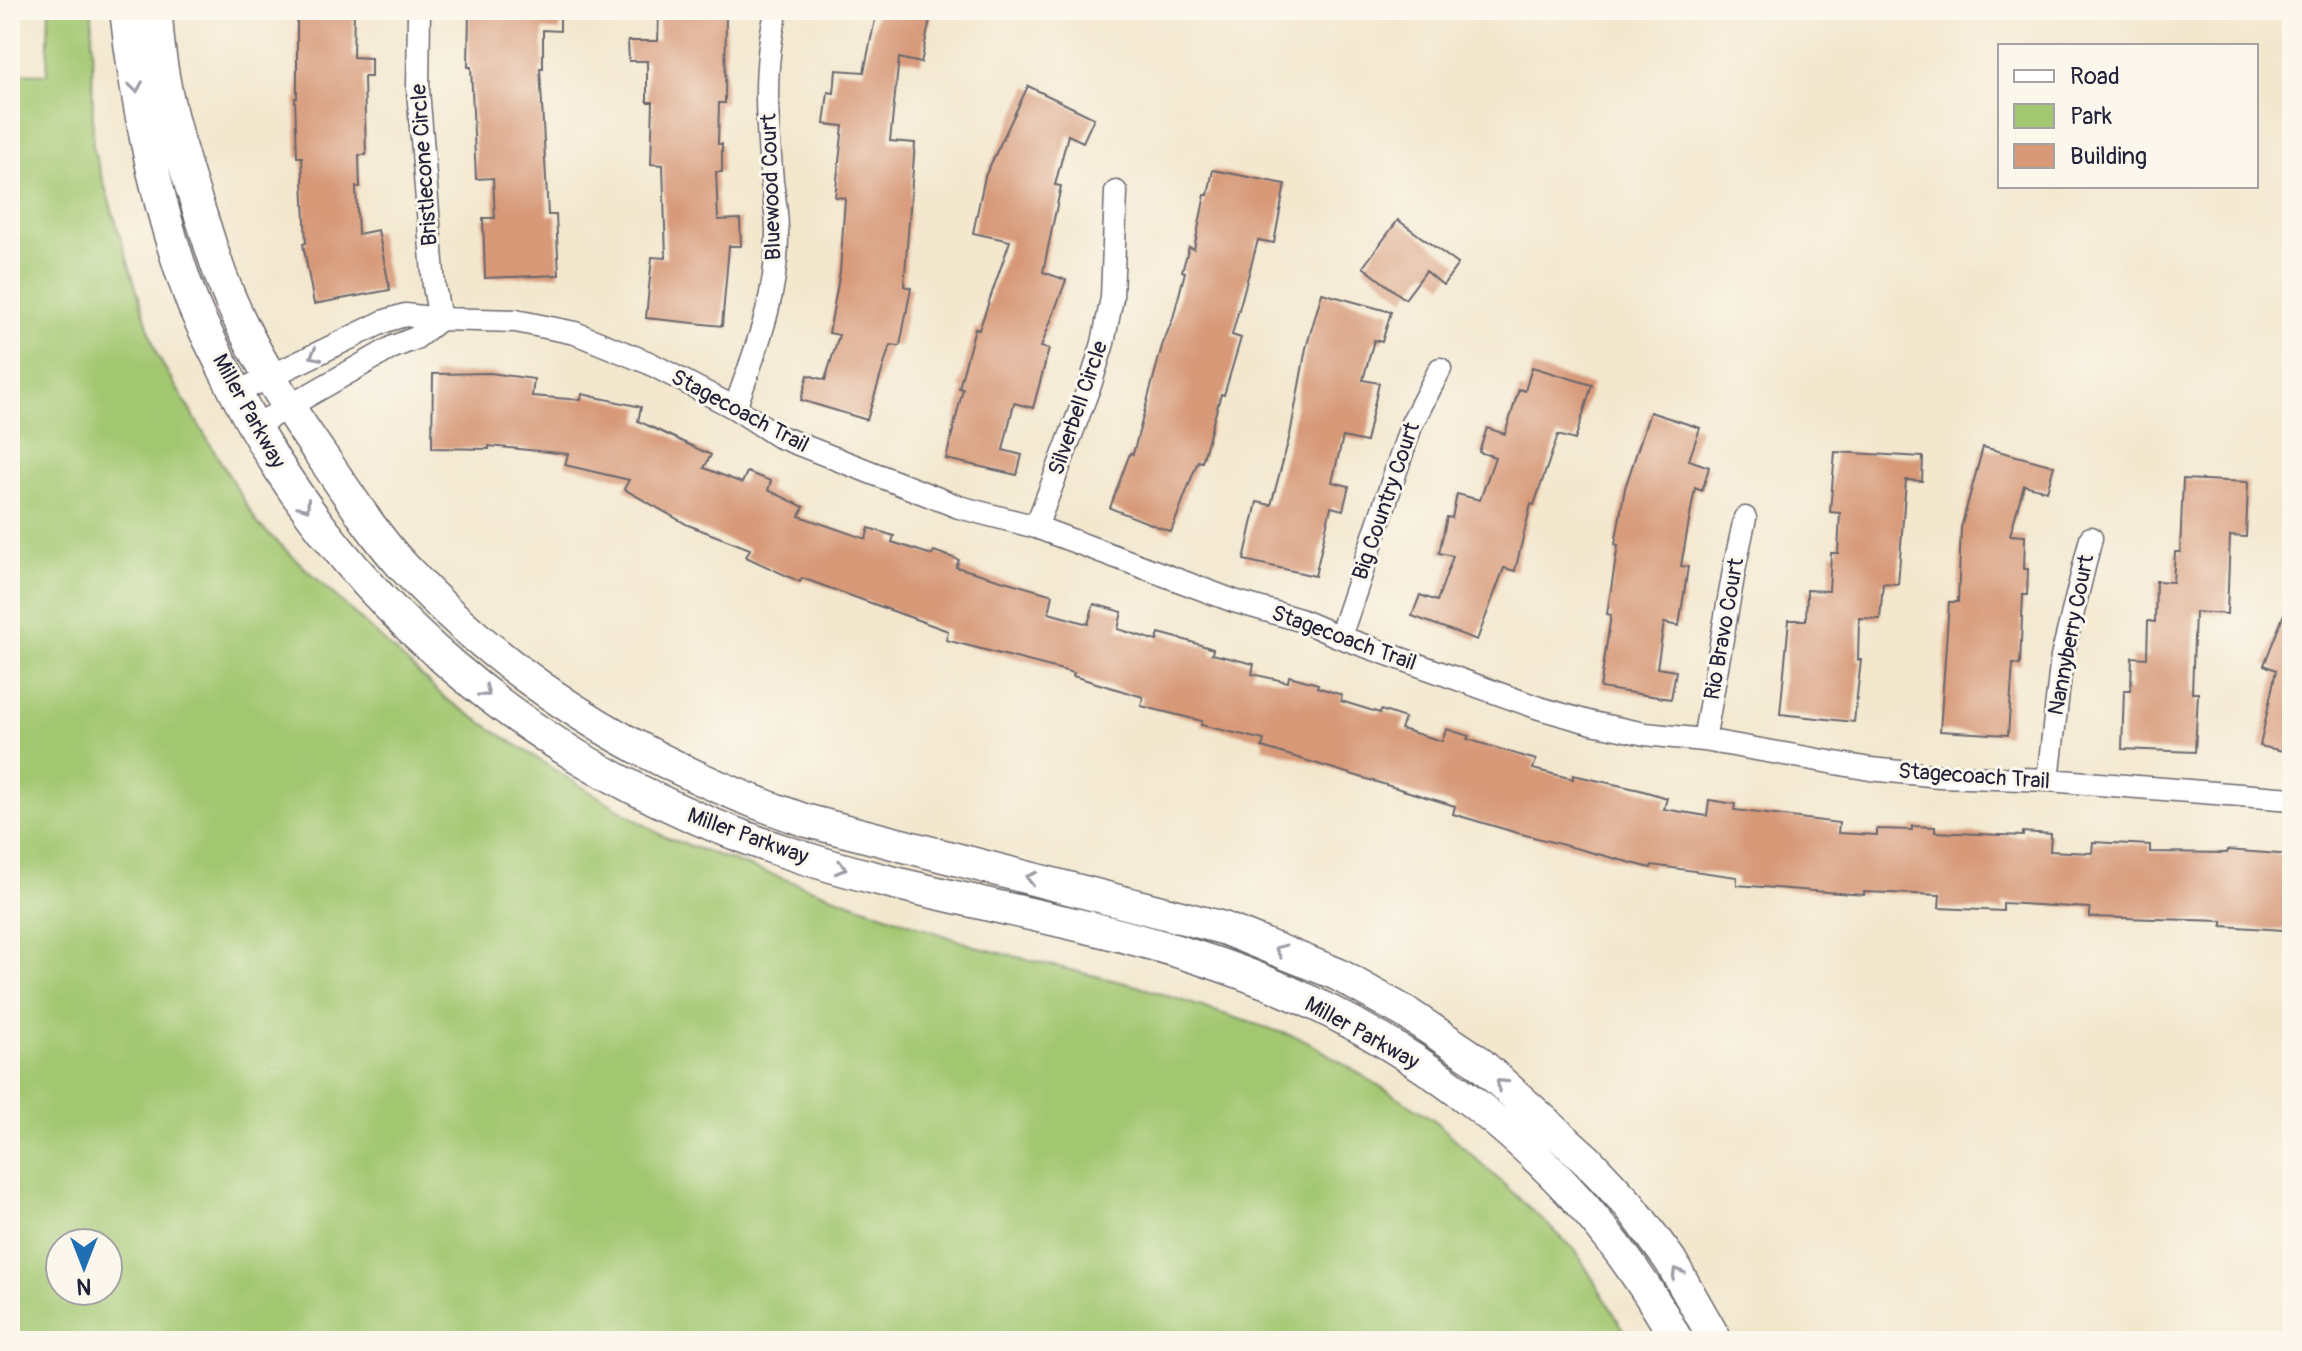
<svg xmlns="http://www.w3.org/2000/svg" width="2302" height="1351" viewBox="0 0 2302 1351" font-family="Pangolin,sans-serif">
	<rect width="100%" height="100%" fill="#fbf7ec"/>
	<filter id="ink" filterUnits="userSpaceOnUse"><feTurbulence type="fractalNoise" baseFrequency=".0125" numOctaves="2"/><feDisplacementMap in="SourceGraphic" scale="16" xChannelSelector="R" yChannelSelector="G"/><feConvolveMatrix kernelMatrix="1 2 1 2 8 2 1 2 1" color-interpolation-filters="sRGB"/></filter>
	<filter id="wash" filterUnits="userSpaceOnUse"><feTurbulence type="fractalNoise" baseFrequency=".006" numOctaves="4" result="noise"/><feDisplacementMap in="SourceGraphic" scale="32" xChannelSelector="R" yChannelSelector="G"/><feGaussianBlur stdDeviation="1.8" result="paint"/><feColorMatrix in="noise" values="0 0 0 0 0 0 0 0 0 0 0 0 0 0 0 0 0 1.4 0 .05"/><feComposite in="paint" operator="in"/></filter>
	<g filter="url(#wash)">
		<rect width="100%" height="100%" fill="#f3e7ce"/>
		<path fill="#a3c771" stroke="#627456" stroke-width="2" fill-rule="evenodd" d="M 49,10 L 92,10 L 93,148 L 157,355 L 258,524 L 446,699 L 561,774 L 665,837 L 980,948 L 1137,986 L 1305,1040 L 1433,1119 L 1575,1250 L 1631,1341 L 10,1341 L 10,73 L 47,74 ZM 60,1243 L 108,1243 L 108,1291 L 60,1291 Z"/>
		<g id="blocks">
			<path fill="#d79978" d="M 297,10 L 354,10 L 353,57 L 371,58 L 371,77 L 364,77 L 366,155 L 359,155 L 360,187 L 356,187 L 358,234 L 378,230 L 390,290 L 314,304 L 303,244 L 306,243 L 302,157 L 297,157 L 295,98 L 297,98 Z
				M 469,10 L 560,10 L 560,31 L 543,30 L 543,68 L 540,68 L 548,215 L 556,215 L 559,275 L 485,278 L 483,218 L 495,218 L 493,178 L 476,179 L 471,67 L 468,67 Z
				M 659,10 L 726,10 L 725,103 L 719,103 L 718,144 L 722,144 L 722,172 L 716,172 L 718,220 L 740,219 L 741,246 L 729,246 L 722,326 L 646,318 L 652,257 L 666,258 L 663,165 L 651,164 L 653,102 L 647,102 L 647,61 L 629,61 L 628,41 L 658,41 Z
				M 877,10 L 932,10 L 921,63 L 899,58 L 890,141 L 915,143 L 904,286 L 911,288 L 900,346 L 890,345 L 867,420 L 801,400 L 808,375 L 825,380 L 839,335 L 829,333 L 840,272 L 845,198 L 835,197 L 843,126 L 824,124 L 828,92 L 834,93 L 836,70 L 864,72 Z
				M 1028,86 L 1094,118 L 1083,142 L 1068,135 L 1055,185 L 1061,186 L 1043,272 L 1066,280 L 1041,347 L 1049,349 L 1033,408 L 1014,403 L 1003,450 L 1022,455 L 1017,475 L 946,459 L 963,389 L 959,388 L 975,328 L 979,330 L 1010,241 L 973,233 L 985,176 Z
				M 1213,170 L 1285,184 L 1274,243 L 1258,240 L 1232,335 L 1241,338 L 1224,395 L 1221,394 L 1202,462 L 1198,461 L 1171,532 L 1110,508 L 1130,453 L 1133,454 L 1162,346 L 1173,318 L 1185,272 L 1182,271 L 1189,247 L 1194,249 L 1205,195 L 1208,195 Z
				M 1398,220 L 1458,264 L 1443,285 L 1426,271 L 1405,299 L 1363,267 Z
				M 1322,293 L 1391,312 L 1382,342 L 1374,340 L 1363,380 L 1379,383 L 1366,442 L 1343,437 L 1332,482 L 1349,486 L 1343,510 L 1331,507 L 1315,576 L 1244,560 L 1257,502 L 1271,505 L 1290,435 L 1306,348 Z
				M 1532,367 L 1592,385 L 1575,440 L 1558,435 L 1534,505 L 1531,504 L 1515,571 L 1504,568 L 1477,640 L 1412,616 L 1420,595 L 1437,601 L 1453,556 L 1439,553 L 1447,517 L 1452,518 L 1457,494 L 1480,500 L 1495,457 L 1479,452 L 1487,428 L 1505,434 L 1519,389 L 1525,391 Z
				M 490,373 L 534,379 L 532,396 L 581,400 L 582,394 L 641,407 L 638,421 L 711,455 L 704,468 L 742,483 L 747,472 L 771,481 L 768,490 L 804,507 L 799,516 L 866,539 L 869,528 L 894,536 L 892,542 L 932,555 L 934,551 L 959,560 L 956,567 L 1053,595 L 1049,613 L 1088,624 L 1094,604 L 1122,612 L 1118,629 L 1157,641 L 1159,633 L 1185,640 L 1213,649 L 1212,654 L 1254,664 L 1252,674 L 1288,682 L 1289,676 L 1318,684 L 1317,687 L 1342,695 L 1341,701 L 1380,713 L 1381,710 L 1405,718 L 1401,729 L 1442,741 L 1446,729 L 1469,736 L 1467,739 L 1536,760 L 1533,769 L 1573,779 L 1573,775 L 1640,790 L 1667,798 L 1664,809 L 1707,816 L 1709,800 L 1735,804 L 1734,810 L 1839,823 L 1838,833 L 1877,835 L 1877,829 L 1912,830 L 1912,826 L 1935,827 L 1935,832 L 2023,836 L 2023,832 L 2051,834 L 2050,851 L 2092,853 L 2093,842 L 2150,845 L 2150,852 L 2227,853 L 2227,850 L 2292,855 L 2292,928 L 2283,928 L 2283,930 L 2222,926 L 2222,921 L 2090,917 L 2090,908 L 2003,903 L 2003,911 L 1939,908 L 1940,895 L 1864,892 L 1864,895 L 1737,885 L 1737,877 L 1652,865 L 1651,868 L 1514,832 L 1453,814 L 1455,806 L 1262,747 L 1264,740 L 1201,725 L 1202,721 L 1141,706 L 1143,697 L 1073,676 L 1074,673 L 946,640 L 948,631 L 802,578 L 800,582 L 746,557 L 750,549 L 688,525 L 624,489 L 629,480 L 565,465 L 568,454 L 489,446 L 489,449 L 432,448 L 433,374 Z
				M 1650,412 L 1700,428 L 1689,460 L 1709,467 L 1702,491 L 1695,488 L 1681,566 L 1688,567 L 1679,626 L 1664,623 L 1657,668 L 1676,671 L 1671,699 L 1600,688 L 1611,615 L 1607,614 L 1618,545 L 1615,544 L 1625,488 Z
				M 1983,447 L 2054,466 L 2047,491 L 2024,485 L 2010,535 L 2025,536 L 2024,569 L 2028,569 L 2027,595 L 2023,595 L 2020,665 L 2013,664 L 2008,735 L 1940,731 L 1949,602 L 1958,602 L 1961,528 Z
				M 1835,452 L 1923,457 L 1922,481 L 1906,480 L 1898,584 L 1883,583 L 1880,619 L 1859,618 L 1858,660 L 1861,660 L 1854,722 L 1780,714 L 1789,620 L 1806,620 L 1807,590 L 1829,591 L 1831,553 L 1838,553 L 1840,513 L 1830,512 Z
				M 2183,479 L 2248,482 L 2246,537 L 2230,536 L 2227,614 L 2195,612 L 2192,693 L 2198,693 L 2195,752 L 2122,749 L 2124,690 L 2131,690 L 2132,657 L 2147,658 L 2148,621 L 2155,622 L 2156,581 L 2173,582 L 2175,552 L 2180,552 Z
				M 2291,596 L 2292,596 L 2292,753 L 2260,746 L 2276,670 L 2264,665 Z"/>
		</g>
	</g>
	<g filter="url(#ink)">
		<use href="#blocks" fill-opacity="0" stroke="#6b676e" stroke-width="2"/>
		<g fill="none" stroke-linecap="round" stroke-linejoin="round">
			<g stroke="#6b676e" stroke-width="25">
				<path id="street" d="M 419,10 L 418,90 L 434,286 L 440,319
					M 236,393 L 385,321 L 405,315 L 440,319 L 516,321 L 575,333 L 649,363 L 735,408 L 778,436 L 959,507 L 1036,527 L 1234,601 L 1300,620 L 1340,637 L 1539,708 L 1592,723 L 1645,734 L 1704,740 L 1870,769 L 1940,776 L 2048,780 L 2292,799
					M 735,408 C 757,346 778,296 777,230 C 777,213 774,197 772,181 C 767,124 762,65 777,10
					M 253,427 L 393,347 L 416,338 L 440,319
					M 1036,527 L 1091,382 L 1103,343 L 1112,298 L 1116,192
					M 1340,637 L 1412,423 L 1440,369
					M 1704,740 L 1736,560 L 1745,518
					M 2048,780 L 2062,657 L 2091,538"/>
			</g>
			<g stroke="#6b676e" stroke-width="35">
				<path id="secondary" d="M 126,10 C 137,109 157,206 191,299 C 200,323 213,346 224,369 C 337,604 538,769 783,851 C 919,897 1063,914 1199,958 C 1397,1021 1578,1157 1677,1341
					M 156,10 C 158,80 179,150 201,216 C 208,237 214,258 222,279 C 247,345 286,405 326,462 C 350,497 373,533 401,564 C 511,685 651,767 804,820 L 1223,928 L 1337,974 L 1405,1012 L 1475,1059 L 1587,1160 L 1630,1206 L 1670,1260 L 1716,1341"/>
			</g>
			<use href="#street" stroke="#fff" stroke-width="22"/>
			<use href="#secondary" stroke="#fff" stroke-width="32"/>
		</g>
		<defs><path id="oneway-chevron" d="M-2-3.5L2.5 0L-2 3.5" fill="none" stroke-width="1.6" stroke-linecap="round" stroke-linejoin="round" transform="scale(2)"/></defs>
		<g stroke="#9c9ca7">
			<use href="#oneway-chevron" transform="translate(136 87) rotate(81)"/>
			<use href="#oneway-chevron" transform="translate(315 355) rotate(154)"/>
			<use href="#oneway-chevron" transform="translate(305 506) rotate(55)"/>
			<use href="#oneway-chevron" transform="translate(485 692) rotate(38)"/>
			<use href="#oneway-chevron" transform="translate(841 868) rotate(15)"/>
			<use href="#oneway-chevron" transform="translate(1031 878) rotate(-166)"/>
			<use href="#oneway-chevron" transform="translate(1280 950) rotate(-157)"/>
			<use href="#oneway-chevron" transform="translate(1501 1084) rotate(-137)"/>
			<use href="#oneway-chevron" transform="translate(1677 1273) rotate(-121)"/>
		</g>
	</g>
	<g text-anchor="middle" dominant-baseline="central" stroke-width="6" stroke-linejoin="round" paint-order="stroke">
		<g font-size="22" fill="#22223b" stroke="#fbf7ec">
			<text transform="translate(424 165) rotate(-94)">Bristlecone Circle</text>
			<text transform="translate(771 187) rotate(-92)">Bluewood Court</text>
			<text transform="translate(1078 408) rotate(-71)">Silverbell Circle</text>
			<text transform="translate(249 411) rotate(61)">Miller Parkway</text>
			<text transform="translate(740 411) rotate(28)">Stagecoach Trail</text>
			<text transform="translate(1386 501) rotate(-71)">Big Country Court</text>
			<text transform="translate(1724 629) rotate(-80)">Rio Bravo Court</text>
			<text transform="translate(2071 635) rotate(-79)">Nannyberry Court</text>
			<text transform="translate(1344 638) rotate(20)">Stagecoach Trail</text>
			<text transform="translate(1974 776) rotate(4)">Stagecoach Trail</text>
			<text transform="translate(748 836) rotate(20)">Miller Parkway</text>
			<text transform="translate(1362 1033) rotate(29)">Miller Parkway</text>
		</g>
	</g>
	<rect width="2302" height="1351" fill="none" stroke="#fbf7ec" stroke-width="40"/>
	<rect x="1998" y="44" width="260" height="144" fill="#fbf7ec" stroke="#a4a2a5" stroke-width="2"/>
	<rect x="2014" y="70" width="40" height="12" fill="#ffffff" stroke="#a4a2a5" stroke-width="2"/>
	<text x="2070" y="84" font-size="24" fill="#22223b">Road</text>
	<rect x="2014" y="104" width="40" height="24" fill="#a3c771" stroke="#a4a2a5" stroke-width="2"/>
	<text x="2070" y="124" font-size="24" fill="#22223b">Park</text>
	<rect x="2014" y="144" width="40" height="24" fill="#d79978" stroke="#a4a2a5" stroke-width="2"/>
	<text x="2070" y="164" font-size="24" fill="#22223b">Building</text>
	<g transform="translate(84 1267) rotate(180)"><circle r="38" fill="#fbf7ec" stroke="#a4a2a5" stroke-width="2"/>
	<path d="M0-6L14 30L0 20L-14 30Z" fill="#1f6fb2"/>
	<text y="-12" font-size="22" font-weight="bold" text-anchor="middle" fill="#22223b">N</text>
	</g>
</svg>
